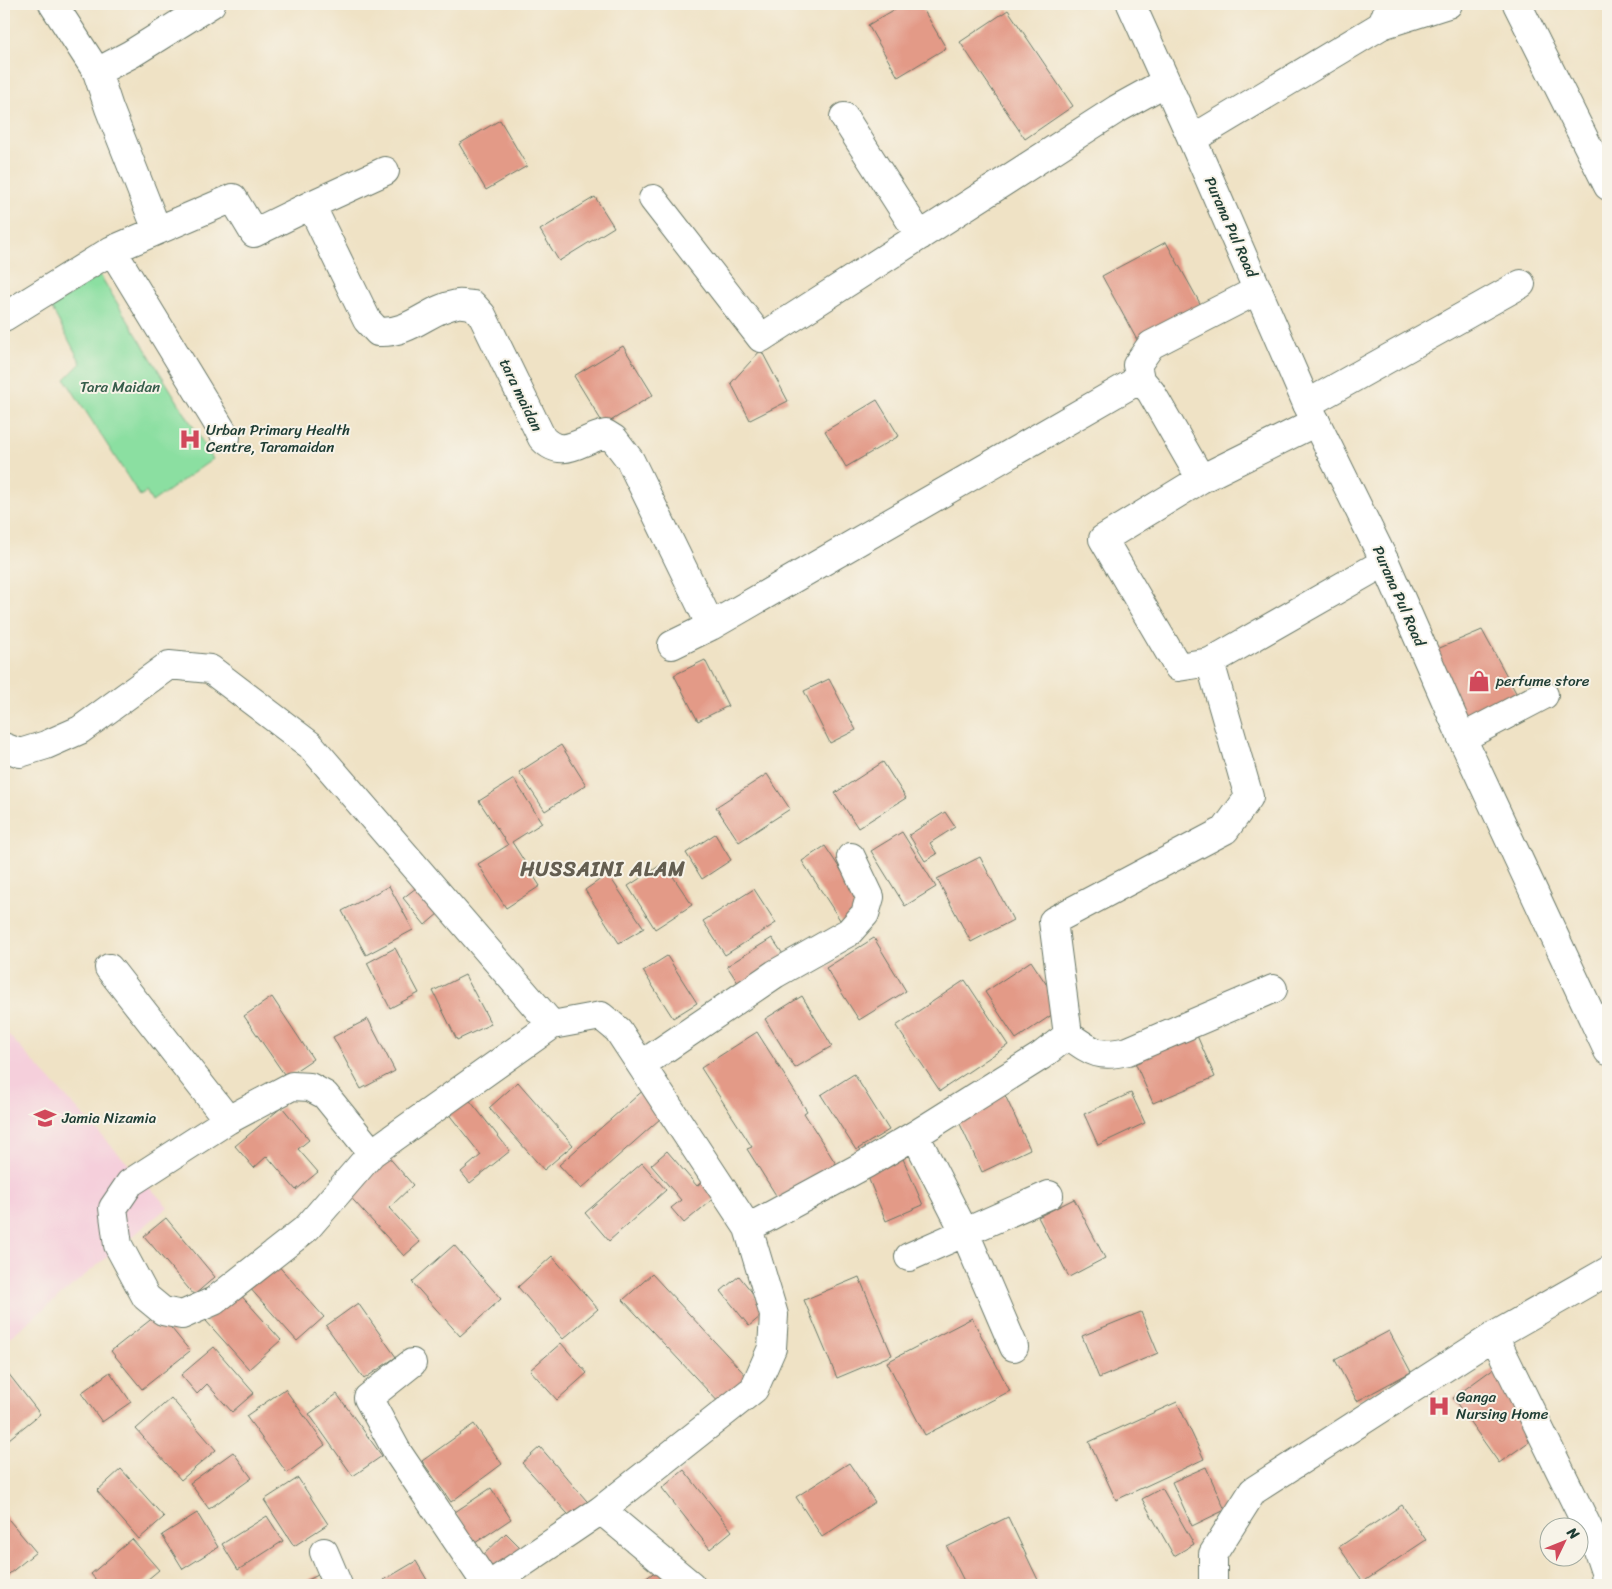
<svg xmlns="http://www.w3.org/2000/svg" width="1612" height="1589" viewBox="0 0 1612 1589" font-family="Sriracha,sans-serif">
	<rect width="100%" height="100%" fill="#f7f3e8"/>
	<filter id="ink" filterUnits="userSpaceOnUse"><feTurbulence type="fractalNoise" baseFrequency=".02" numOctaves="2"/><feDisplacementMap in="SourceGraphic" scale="10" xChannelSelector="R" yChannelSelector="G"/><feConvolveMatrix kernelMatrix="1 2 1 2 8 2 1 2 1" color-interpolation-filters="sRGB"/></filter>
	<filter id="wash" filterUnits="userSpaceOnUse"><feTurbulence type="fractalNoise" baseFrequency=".0096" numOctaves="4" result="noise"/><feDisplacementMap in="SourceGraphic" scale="20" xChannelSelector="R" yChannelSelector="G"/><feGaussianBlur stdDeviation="1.12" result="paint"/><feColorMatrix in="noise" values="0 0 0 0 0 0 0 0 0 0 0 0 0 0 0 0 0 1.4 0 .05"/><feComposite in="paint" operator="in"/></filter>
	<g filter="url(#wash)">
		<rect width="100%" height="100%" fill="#efe2c5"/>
		<path fill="#f5cfdb" d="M 4,1030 L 168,1207 L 4,1342 Z"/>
		<path fill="#8bdfa1" stroke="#558e6a" d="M 100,275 L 213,459 L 152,502 L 146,492 L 140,496 L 65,379 L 81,363 L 51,307 Z"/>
		<g id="blocks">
			<path fill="#e39a87" d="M 904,4 L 920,4 L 946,48 L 898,77 L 868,25 Z
				M 1008,10 L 1073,106 L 1025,139 L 960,42 Z
				M 500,120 L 527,166 L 486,190 L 459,144 Z
				M 595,197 L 614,227 L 559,261 L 540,230 Z
				M 1166,242 L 1201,305 L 1137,340 L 1102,276 Z
				M 623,346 L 653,395 L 604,425 L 574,376 Z
				M 761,350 L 788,401 L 750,420 L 731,383 Z
				M 877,400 L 899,436 L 846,467 L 825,431 Z
				M 1482,630 L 1521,702 L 1464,737 L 1428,653 Z
				M 705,660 L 728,706 L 698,721 L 674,675 Z
				M 829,679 L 856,730 L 830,743 L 804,691 Z
				M 561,745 L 586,785 L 545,811 L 519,772 Z
				M 883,762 L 906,798 L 858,828 L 835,793 Z
				M 767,774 L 790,809 L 739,842 L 716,807 Z
				M 514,779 L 542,823 L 512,842 L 540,886 L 506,908 L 478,864 L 508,845 L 479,801 Z
				M 945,812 L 955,827 L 930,843 L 937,854 L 925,861 L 909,835 Z
				M 902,832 L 936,887 L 905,906 L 871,851 Z
				M 715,834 L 731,860 L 702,879 L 686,853 Z
				M 825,846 L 866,908 L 842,923 L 802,861 Z
				M 980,857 L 1013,920 L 971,942 L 937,879 Z
				M 664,863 L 692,905 L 655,929 L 628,886 Z
				M 608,874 L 644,928 L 619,943 L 585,890 Z
				M 425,881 L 446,907 L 425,925 L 403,898 Z
				M 389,886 L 413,930 L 366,955 L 342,911 Z
				M 754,889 L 776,923 L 725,955 L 703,921 Z
				M 772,938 L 787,960 L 742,989 L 727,966 Z
				M 874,938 L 906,991 L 859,1020 L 826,968 Z
				M 395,948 L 419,993 L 390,1008 L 367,963 Z
				M 667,956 L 697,1003 L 673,1018 L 643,971 Z
				M 1031,961 L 1062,1008 L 1016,1039 L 985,992 Z
				M 465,975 L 491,1024 L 457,1040 L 433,991 Z
				M 965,980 L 1008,1045 L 940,1091 L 896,1026 Z
				M 802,996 L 832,1046 L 795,1068 L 765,1019 Z
				M 272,997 L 313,1059 L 286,1077 L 244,1016 Z
				M 368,1019 L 395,1071 L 361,1089 L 333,1037 Z
				M 1195,1031 L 1215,1077 L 1153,1103 L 1133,1058 Z
				M 757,1032 L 807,1111 L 804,1113 L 836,1164 L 779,1200 L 747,1149 L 752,1147 L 701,1068 Z
				M 854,1074 L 889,1130 L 856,1150 L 821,1095 Z
				M 518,1082 L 573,1145 L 544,1170 L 489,1108 Z
				M 647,1087 L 669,1111 L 581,1189 L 559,1165 Z
				M 1003,1091 L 1030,1149 L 982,1172 L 955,1113 Z
				M 1131,1093 L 1145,1123 L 1098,1145 L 1084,1114 Z
				M 467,1097 L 510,1151 L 470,1183 L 461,1172 L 481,1155 L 447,1112 Z
				M 282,1107 L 309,1140 L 298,1149 L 318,1172 L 296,1190 L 267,1156 L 254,1168 L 235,1146 Z
				M 667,1151 L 697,1186 L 706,1178 L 720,1193 L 684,1223 L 671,1208 L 681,1200 L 651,1165 Z
				M 386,1154 L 413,1185 L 389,1208 L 420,1242 L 404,1256 L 345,1191 Z
				M 901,1154 L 923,1205 L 886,1221 L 865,1170 Z
				M 642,1163 L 666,1190 L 609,1241 L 585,1213 Z
				M 1074,1199 L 1105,1258 L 1069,1277 L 1038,1217 Z
				M 166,1218 L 215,1277 L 194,1295 L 144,1236 Z
				M 454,1245 L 501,1299 L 460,1336 L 412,1282 Z
				M 552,1256 L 598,1309 L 563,1339 L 518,1287 Z
				M 275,1262 L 324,1317 L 297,1341 L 248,1286 Z
				M 652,1274 L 751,1381 L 723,1407 L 623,1300 Z
				M 739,1276 L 767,1311 L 749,1326 L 721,1291 Z
				M 859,1277 L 892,1355 L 837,1378 L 804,1300 Z
				M 238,1292 L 281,1340 L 249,1369 L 206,1321 Z
				M 358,1303 L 396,1357 L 364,1379 L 326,1326 Z
				M 1141,1312 L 1158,1353 L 1099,1378 L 1082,1336 Z
				M 159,1313 L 190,1351 L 142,1389 L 111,1351 Z
				M 972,1318 L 1010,1391 L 925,1435 L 887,1362 Z
				M 1389,1331 L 1411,1372 L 1357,1401 L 1335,1360 Z
				M 561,1343 L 587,1373 L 557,1400 L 530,1370 Z
				M 214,1347 L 254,1393 L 232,1412 L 207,1384 L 197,1394 L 181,1375 Z
				M 4,1368 L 40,1414 L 4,1443 Z
				M 1494,1368 L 1540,1434 L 1499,1463 L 1453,1398 Z
				M 110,1372 L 131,1402 L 102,1422 L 81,1393 Z
				M 285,1389 L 325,1445 L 287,1473 L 246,1416 Z
				M 337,1394 L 382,1456 L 353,1476 L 309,1414 Z
				M 171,1398 L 216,1450 L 181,1480 L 136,1429 Z
				M 1177,1402 L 1204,1459 L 1116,1500 L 1089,1442 Z
				M 474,1424 L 502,1464 L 451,1502 L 422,1461 Z
				M 540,1447 L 593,1508 L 576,1523 L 522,1463 Z
				M 233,1452 L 252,1478 L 209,1509 L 190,1483 Z
				M 849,1463 L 875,1502 L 822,1537 L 796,1497 Z
				M 1206,1467 L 1225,1510 L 1192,1526 L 1172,1482 Z
				M 121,1469 L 164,1517 L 139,1539 L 97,1491 Z
				M 684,1470 L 732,1531 L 710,1549 L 662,1488 Z
				M 298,1478 L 328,1524 L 294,1546 L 264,1500 Z
				M 491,1488 L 511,1519 L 475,1543 L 455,1512 Z
				M 1162,1488 L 1194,1544 L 1174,1556 L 1142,1499 Z
				M 1402,1505 L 1426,1540 L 1363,1582 L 1339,1547 Z
				M 197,1513 L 218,1547 L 183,1569 L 162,1535 Z
				M 4,1514 L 36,1552 L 4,1578 Z
				M 267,1516 L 283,1541 L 238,1570 L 222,1544 Z
				M 1008,1517 L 1038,1580 L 1026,1585 L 966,1585 L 947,1547 Z
				M 506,1533 L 522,1549 L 496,1574 L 480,1558 Z
				M 132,1539 L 159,1570 L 141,1585 L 100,1585 L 91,1574 Z
				M 416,1561 L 430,1585 L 387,1585 L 384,1580 Z
				M 660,1568 L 673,1585 L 637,1585 Z
				M 318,1575 L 323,1585 L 298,1585 Z"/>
		</g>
	</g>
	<g filter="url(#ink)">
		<use href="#blocks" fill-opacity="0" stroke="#687767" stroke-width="1"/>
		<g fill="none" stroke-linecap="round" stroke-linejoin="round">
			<g stroke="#687767" stroke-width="30">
				<path id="minor" d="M 53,4 L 97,72 L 131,54 L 211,4
					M 1517,4 L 1608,186
					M 1382,25 L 1390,4
					M 97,72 L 109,108 L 157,230
					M 844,117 L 920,236
					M 653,199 L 761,338 L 1117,109 L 1166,82
					M 311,205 L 385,171
					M 112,250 L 226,437
					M 4,317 L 112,250 L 233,198 L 254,233 L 311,205 L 367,320 L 378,332 C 411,334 428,309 457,304 C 462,303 468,305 473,305 L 482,315 L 542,438 C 563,461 581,439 606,434 L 614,439 L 630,460 L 711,626
					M 1307,404 L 1521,284
					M 1316,422 L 1201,479 L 1103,539 L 1178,667 L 1210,662 L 1385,562
					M 1201,479 L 1151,392 L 1140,379 L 1137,365 L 1151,345 L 1258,290
					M 672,645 L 711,626 L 1140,379
					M 1210,662 L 1249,797 L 1225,830 L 1053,921 L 1068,1035 C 1092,1052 1098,1058 1128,1051 L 1273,989
					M 1462,738 L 1544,695
					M 4,747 L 20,753 L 46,745 L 80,730 L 169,665 L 210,669 L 310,745 L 552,1025
					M 109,968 L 228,1120 L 292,1086 L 310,1087 L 325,1095 L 372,1153
					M 641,1065 L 775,974 L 849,932 L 865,914 L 870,897 L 851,857
					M 228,1120 L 130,1183 L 113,1208 L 118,1245 L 146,1297 L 163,1311 L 182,1315 L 214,1301 L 307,1228 L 372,1153 L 552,1025 L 601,1016 L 618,1030 L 748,1228 L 774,1315 L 772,1348 L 754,1389 L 601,1510 L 490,1585
					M 915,1135 L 965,1233 L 1014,1347
					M 748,1228 L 866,1164 L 915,1135 L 1041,1056 L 1068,1035
					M 909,1257 L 1049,1195
					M 1494,1336 L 1595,1542 L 1606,1575 L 1604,1585
					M 412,1363 L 368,1398 L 398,1453 L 487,1585
					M 601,1510 L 691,1585
					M 324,1552 L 338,1585
					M 1213,1585 L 1213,1554 L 1253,1491 L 1494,1336 L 1608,1271"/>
			</g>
			<g stroke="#687767" stroke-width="30">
				<path id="secondary" d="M 1131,4 L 1192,139"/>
			</g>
			<g stroke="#687767" stroke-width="30">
				<path id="primary" d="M 1448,4 L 1382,25 L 1192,139 L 1307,404 L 1385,562 L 1462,738 L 1608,1051"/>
			</g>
			<use href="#minor" stroke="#fff" stroke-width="28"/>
			<use href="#secondary" stroke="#fff" stroke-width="28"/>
			<use href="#primary" stroke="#fff" stroke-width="28"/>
		</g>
	</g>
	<defs>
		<g id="hospital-bare" transform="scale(1.725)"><path d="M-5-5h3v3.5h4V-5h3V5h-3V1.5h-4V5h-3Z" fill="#d1495b" stroke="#f7f3e8" stroke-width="2.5" paint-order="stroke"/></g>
		<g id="shop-bare" transform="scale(1.725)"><path d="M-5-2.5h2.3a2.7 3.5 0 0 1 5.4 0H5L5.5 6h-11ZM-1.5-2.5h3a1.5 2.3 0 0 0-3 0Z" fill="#d1495b" stroke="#f7f3e8" stroke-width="2.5" paint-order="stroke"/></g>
		<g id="university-bare" transform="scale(1.725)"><path d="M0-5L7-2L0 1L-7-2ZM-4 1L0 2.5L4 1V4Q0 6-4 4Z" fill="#d1495b" stroke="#f7f3e8" stroke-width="2.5" paint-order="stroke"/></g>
	</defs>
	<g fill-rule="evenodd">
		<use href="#hospital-bare" x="190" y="439"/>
		<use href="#shop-bare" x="1479" y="681"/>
		<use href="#university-bare" x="45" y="1118"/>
		<use href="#hospital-bare" x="1439" y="1406"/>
	</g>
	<g text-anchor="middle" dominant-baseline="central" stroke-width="4" stroke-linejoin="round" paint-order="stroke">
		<g font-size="15" fill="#1f3d34" stroke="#f7f3e8">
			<text transform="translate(1231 227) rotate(66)">Purana Pul Road</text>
			<text transform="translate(521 395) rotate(64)">tara maidan</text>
			<text transform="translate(1399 596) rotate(66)">Purana Pul Road</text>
		</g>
		<g font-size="15" fill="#355d4a" stroke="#f7f3e8">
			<text x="120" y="387">Tara Maidan</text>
		</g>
		<g font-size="15" fill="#1f3d34" stroke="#f7f3e8" text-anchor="start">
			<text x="206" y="430">Urban Primary Health<tspan x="206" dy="17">Centre, Taramaidan</tspan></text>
			<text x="1496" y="681">perfume store</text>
			<text x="62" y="1118">Jamia Nizamia</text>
			<text x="1456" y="1397">Ganga<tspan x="1456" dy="17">Nursing Home</tspan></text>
		</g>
		<g font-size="20" font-weight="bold" letter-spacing="1" fill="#645e51" stroke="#f7f3e8">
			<text x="603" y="869">HUSSAINI ALAM</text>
		</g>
	</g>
	<rect width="1612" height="1589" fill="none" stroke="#f7f3e8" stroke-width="20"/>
	<g transform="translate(1564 1542) rotate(47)"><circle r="24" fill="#f7f3e8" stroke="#a1aaa0"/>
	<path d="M0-4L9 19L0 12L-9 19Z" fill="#d1495b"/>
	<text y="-8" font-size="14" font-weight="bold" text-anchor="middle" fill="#1f3d34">N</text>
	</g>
</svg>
